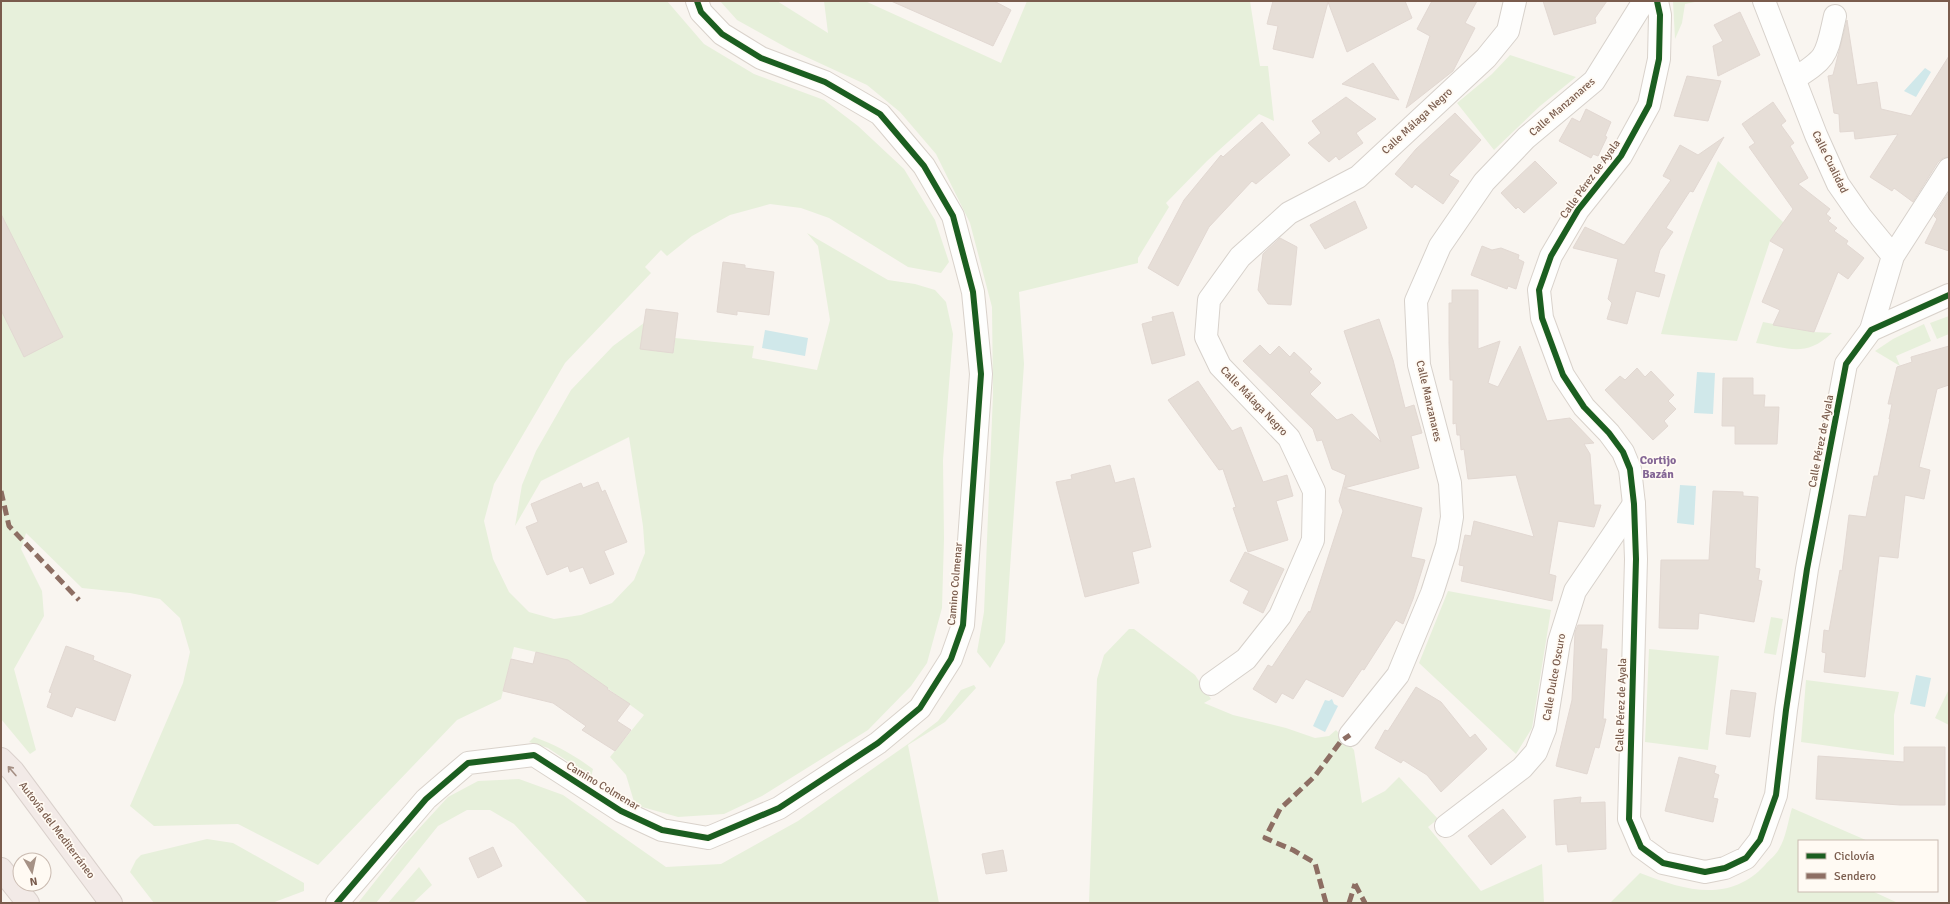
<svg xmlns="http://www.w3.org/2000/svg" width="1950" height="904" viewBox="0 0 1950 904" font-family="Signika,sans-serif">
	<rect width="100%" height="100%" fill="#f9f5f0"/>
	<path fill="#e7f0db" d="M 1,1 L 667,1 L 704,44 L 754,74 L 824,100 L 858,126 L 904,169 L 935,220 L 949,262 L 941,273 L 908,267 L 829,218 L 801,208 L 770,204 L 730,215 L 692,236 L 667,256 L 661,250 L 645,267 L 651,273 L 565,363 L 494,484 L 484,521 L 493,559 L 509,592 L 529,612 L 554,619 L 581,615 L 612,603 L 634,580 L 645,553 L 643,526 L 629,437 L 541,481 L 515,526 L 522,485 L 536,451 L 571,390 L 613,346 L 644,323 L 673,353 L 675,338 L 754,346 L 752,358 L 817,370 L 830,320 L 818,246 L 807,233 L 888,280 L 915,284 L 935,290 L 946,302 L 953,334 L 943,460 L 944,538 L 942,608 L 927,663 L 911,686 L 868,730 L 762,796 L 724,814 L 678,817 L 635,805 L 626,775 L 610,757 L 644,715 L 574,664 L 553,656 L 514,647 L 501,699 L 457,720 L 318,865 L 238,824 L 154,826 L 130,806 L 183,683 L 190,652 L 180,618 L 160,599 L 130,593 L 82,588 L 26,533 L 21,549 L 42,591 L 44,616 L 14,669 L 36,750 L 30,754 L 1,719 Z
		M 720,1 L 777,1 L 828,33 L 824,1 L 865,1 L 1001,63 L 1027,1 L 1250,1 L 1260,66 L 1268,66 L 1274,121 L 1259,114 L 1207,161 L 1166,203 L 1169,207 L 1138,258 L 1138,263 L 1019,292 L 1024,364 L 1005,642 L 990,668 L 977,652 L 984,612 L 993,395 L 992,307 L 970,223 L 936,154 L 900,112 L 867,85 L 789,49 L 737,20 Z
		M 1673,1 L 1700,1 L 1685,4 L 1682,23 L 1675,39 Z
		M 1510,55 L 1576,77 L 1540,106 L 1494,150 L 1457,103 L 1492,74 Z
		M 1718,161 L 1784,223 L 1770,241 L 1737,341 L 1661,334 C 1677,275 1695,218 1718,161 Z
		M 1949,316 L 1949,334 L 1937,339 L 1930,323 Z
		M 1763,322 L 1814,332 L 1832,333 C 1805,358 1789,348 1756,343 Z
		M 1924,324 L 1931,341 L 1896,356 L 1900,366 L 1875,351 L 1893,339 Z
		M 1448,591 L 1551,610 L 1532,728 L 1516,754 L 1419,663 Z
		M 1771,617 L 1783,619 L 1776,655 L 1764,653 Z
		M 1129,629 L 1134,629 L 1195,675 L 1211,699 L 1204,703 L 1233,715 L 1286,728 L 1315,738 L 1329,736 L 1336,730 L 1354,750 L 1362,803 L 1385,791 L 1399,777 L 1438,819 L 1428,827 L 1481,891 L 1542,864 L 1544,903 L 1089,903 L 1097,679 L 1104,655 Z
		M 1649,649 L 1719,656 L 1708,750 L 1645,742 Z
		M 1806,680 L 1899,692 L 1894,715 L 1894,755 L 1801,742 Z
		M 974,685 L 976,688 L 945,722 L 908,745 L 939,903 L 588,903 L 514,824 L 490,810 L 467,810 L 438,826 L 376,903 L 358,903 L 403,846 L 448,797 L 478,781 L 519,779 L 563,795 L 666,867 L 721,864 L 798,821 L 908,744 L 938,721 L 961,690 Z
		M 1949,689 L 1949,725 L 1935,718 Z
		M 534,737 C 556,745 574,755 593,769 L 591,777 L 548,748 L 529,742 Z
		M 1792,808 L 1868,841 L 1799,841 L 1799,891 L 1872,891 L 1898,903 L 1610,903 L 1640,873 C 1684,890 1729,904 1765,865 C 1769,860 1776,855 1779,849 C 1786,838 1788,821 1792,808 Z
		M 207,839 L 233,843 L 304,883 L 304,891 L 272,903 L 154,903 L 130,872 L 136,860 L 141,855 Z
		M 419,867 L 432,885 L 413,903 L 388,903 Z"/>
	<path fill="#d0e8ea" d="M 1925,68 L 1931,72 L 1916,97 L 1904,91 Z
		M 765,330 L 808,338 L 805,356 L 762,348 Z
		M 1697,372 L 1715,373 L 1713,414 L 1694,413 Z
		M 1680,485 L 1696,486 L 1694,525 L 1677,523 Z
		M 1916,675 L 1931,678 L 1925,707 L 1910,704 Z
		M 1332,699 L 1334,704 L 1338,706 L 1325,732 L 1313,726 L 1325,700 L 1329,701 Z"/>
	<path fill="#e6ded7" stroke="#e2d8d2" d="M 891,1 L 994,1 L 1011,10 L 993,46 Z
		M 1273,1 L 1405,1 L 1412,18 L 1347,52 L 1328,2 L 1313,58 L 1273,49 L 1278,26 L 1267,24 Z
		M 1432,1 L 1477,1 L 1465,23 L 1475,28 L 1453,71 L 1406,108 L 1430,36 L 1417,29 Z
		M 1543,1 L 1607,1 L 1595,18 L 1596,23 L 1554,35 Z
		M 1740,12 L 1760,55 L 1718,76 L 1713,46 L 1723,41 L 1714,25 Z
		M 1847,20 L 1857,85 L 1877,82 L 1881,109 L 1911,116 L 1949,56 L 1949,157 L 1943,158 L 1938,162 L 1913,202 L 1894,188 L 1892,191 L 1870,177 L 1898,134 L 1855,139 L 1854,131 L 1840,132 L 1839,114 L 1834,113 L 1828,76 L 1833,75 Z
		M 1373,63 L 1399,100 L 1342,84 Z
		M 1687,76 L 1721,81 L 1708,121 L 1674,116 Z
		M 1346,97 L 1376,119 L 1356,133 L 1363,143 L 1339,160 L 1336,156 L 1329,162 L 1308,143 L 1321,133 L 1312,121 Z
		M 1773,102 L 1786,121 L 1781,125 L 1794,143 L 1790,146 L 1808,178 L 1798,184 L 1830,209 L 1826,214 L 1831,218 L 1828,221 L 1837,228 L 1834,231 L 1848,241 L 1846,244 L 1864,258 L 1848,279 L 1838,272 L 1814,332 L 1773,325 L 1780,310 L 1762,302 L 1784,249 L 1770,241 L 1793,209 L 1749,147 L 1755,143 L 1742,124 Z
		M 1586,109 L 1611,122 L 1605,136 L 1607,137 L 1598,156 L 1593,154 L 1591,158 L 1559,141 L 1572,118 L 1580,122 Z
		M 1455,113 L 1481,140 L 1449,175 L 1459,181 L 1443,204 L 1415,184 L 1412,188 L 1395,174 L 1416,149 Z
		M 1262,122 L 1290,155 L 1256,184 L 1252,181 L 1209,227 L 1178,286 L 1148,268 L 1184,200 L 1221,155 L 1223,157 Z
		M 1724,137 L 1693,192 L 1690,191 L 1666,228 L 1673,232 L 1660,250 L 1654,272 L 1665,275 L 1659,297 L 1636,291 L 1627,324 L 1607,319 L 1612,303 L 1608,299 L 1618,259 L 1573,248 L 1585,227 L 1624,245 L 1671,180 L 1663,176 L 1680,145 L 1698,155 Z
		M 1535,161 L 1557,183 L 1524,213 L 1518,207 L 1516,209 L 1501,193 Z
		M 1949,192 L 1949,251 L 1925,243 L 1937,219 L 1934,216 Z
		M 1355,201 L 1367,228 L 1325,249 L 1310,225 Z
		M 1,214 L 63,337 L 24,357 L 1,310 Z
		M 1280,238 L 1297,247 L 1291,305 L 1268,304 L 1258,290 L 1263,254 Z
		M 1482,246 L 1492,250 L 1501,248 L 1519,255 L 1518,259 L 1524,262 L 1516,289 L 1508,286 L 1507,289 L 1471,275 Z
		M 723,262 L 745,265 L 745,268 L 774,272 L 769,315 L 737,311 L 737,315 L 717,312 Z
		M 1452,290 L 1478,290 L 1478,349 L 1500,341 L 1488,383 L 1498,387 L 1520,346 L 1547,421 L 1570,418 L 1594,443 L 1584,444 L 1590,454 L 1594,505 L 1601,505 L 1594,527 L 1558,521 L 1549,574 L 1556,576 L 1552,601 L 1461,581 L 1464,566 L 1459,565 L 1461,553 L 1465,535 L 1471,536 L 1474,521 L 1534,537 L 1516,475 L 1468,479 L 1464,449 L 1461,450 L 1460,435 L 1457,435 L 1456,423 L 1453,424 L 1453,380 L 1450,380 L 1449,342 L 1449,303 L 1452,303 Z
		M 646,309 L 678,313 L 673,353 L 640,349 Z
		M 1173,312 L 1185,355 L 1152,364 L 1142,324 L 1153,321 L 1152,317 Z
		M 1379,319 L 1393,360 L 1405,408 L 1414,405 L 1422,433 L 1411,436 L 1419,468 L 1344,488 L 1422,508 L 1411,557 L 1425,560 L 1413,599 L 1403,624 L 1396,620 L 1364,670 L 1362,669 L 1343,697 L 1306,679 L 1293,699 L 1282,693 L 1276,703 L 1253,689 L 1268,665 L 1272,667 L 1309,611 L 1310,613 L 1343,511 L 1339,501 L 1346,475 L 1332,469 L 1322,440 L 1317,441 L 1313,429 L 1243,361 L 1260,345 L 1270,355 L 1279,346 L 1290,357 L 1294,352 L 1312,369 L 1309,372 L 1321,383 L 1310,394 L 1337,420 L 1352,414 L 1381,442 L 1344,331 Z
		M 1949,346 L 1949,385 L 1937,389 L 1919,467 L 1930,470 L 1924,499 L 1905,495 L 1898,558 L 1879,556 L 1865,677 L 1824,672 L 1826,653 L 1822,652 L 1824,630 L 1829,631 L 1840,570 L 1842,571 L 1849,515 L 1866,517 L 1874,476 L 1878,476 L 1890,419 L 1889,419 L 1892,404 L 1888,404 L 1897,367 L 1912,362 L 1911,357 Z
		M 1637,368 L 1645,377 L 1651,371 L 1674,395 L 1668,401 L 1676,409 L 1664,421 L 1668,426 L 1653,440 L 1605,390 L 1620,376 L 1625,380 Z
		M 1723,378 L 1753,378 L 1753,395 L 1765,395 L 1764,407 L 1779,407 L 1777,444 L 1735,444 L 1735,426 L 1722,426 Z
		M 1198,381 L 1232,431 L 1241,427 L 1263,482 L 1287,475 L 1293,496 L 1276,501 L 1288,540 L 1248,552 L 1233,508 L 1236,507 L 1223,469 L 1219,470 L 1168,400 Z
		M 1110,465 L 1115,483 L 1134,478 L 1151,547 L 1132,552 L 1139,583 L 1085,597 L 1056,482 L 1072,479 L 1071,475 Z
		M 598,482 L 602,492 L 605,490 L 627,542 L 604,551 L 614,574 L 590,584 L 583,567 L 570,572 L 568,566 L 547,575 L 526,527 L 538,522 L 531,504 L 581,483 L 583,488 Z
		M 1713,491 L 1743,492 L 1743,496 L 1758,497 L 1755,568 L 1760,569 L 1758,580 L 1762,581 L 1754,622 L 1699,613 L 1698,629 L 1659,628 L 1661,560 L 1709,560 Z
		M 1245,552 L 1284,569 L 1263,613 L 1243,603 L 1249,591 L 1230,581 Z
		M 1578,625 L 1603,625 L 1601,649 L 1607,649 L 1603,719 L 1606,719 L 1599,748 L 1595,747 L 1587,774 L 1556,766 L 1572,700 L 1575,632 Z
		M 66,646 L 94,656 L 93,660 L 131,675 L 115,721 L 76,707 L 72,717 L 47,707 L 52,693 L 49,692 Z
		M 536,652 L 568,660 L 608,688 L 607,689 L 630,704 L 617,721 L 631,730 L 615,751 L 582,730 L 586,726 L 553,703 L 503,691 L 511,659 L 533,664 Z
		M 1416,687 L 1441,702 L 1470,738 L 1475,734 L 1487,749 L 1441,792 L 1427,775 L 1403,760 L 1401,763 L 1375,748 L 1385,730 L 1388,731 Z
		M 1731,690 L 1756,693 L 1750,737 L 1726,734 Z
		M 1904,747 L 1945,747 L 1945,805 L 1900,805 L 1816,799 L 1818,756 L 1904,762 Z
		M 1679,757 L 1716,766 L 1714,773 L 1719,775 L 1713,798 L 1718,799 L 1713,822 L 1665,811 Z
		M 1581,797 L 1580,803 L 1605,802 L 1606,849 L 1568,852 L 1567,844 L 1556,845 L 1554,800 Z
		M 1503,809 L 1526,837 L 1491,865 L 1468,836 Z
		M 493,847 L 502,866 L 478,878 L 469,858 Z
		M 1003,850 L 1007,871 L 986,874 L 982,854 Z"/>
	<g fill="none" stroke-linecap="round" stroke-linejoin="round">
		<g stroke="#d7d1cb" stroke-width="24">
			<path id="street" d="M 1764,1 L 1816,135 L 1838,184 L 1861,217 L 1893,256
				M 1794,79 C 1829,57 1826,55 1835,16
				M 1871,330 L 1893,256 L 1949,169
				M 1211,684 L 1246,659 L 1280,616 L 1313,540 L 1314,491 L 1289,438 L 1220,366 L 1206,337 L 1209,300 L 1240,257 L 1289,213 L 1358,177 L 1486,58 L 1508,31 L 1515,1
				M 1350,735 L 1398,675 L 1432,593 L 1447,546 L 1452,517 L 1450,483 L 1419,365 L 1416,301 L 1440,246 L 1484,182 L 1526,138 L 1594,81 L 1644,1
				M 1446,826 L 1522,768 L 1536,752 L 1545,729 L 1559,642 L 1575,591 L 1634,504"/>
		</g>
		<g stroke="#d9d2cb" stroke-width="24">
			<path id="secondary" d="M 1657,1 L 1660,15 L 1659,59 L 1649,105 L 1621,156 L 1578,210 L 1551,256 L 1539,290 L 1542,318 L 1563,375 L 1584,407 L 1609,433 L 1623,452 L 1630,469 L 1634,504 L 1636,559 L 1629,819 L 1641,847 L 1663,863 L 1705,872 L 1725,868 L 1746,858 L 1760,840 L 1776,795 L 1786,710 L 1807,569 L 1846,364 L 1871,330 L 1949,295
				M 337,903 L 426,799 L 468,763 L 534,755 L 621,811 L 662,830 L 708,838 L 779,808 L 878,743 L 920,708 L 951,659 L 963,625 L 981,374 L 973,292 L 953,216 L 924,166 L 880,114 L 825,82 L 761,58 L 722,34 L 701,12 L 697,1"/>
		</g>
		<g stroke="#dad1cc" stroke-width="24">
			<path id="highway" d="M 1,759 L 13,771 L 111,903
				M 1,869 L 28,903"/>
		</g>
		<use href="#street" stroke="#fefefd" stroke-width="22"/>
		<use href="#secondary" stroke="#fefefd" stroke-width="22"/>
		<use href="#highway" stroke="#f2eae7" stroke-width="22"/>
		<path stroke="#8d6e63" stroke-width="5" stroke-dasharray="10 5" stroke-linecap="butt" d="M 1,491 L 9,526 L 79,600
			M 1355,884 L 1365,903
			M 1326,903 L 1315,863 L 1293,850 L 1265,838 L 1280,809 L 1315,776 L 1341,741 L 1350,735
			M 1349,903 L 1355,884"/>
		<g stroke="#fffaf3" stroke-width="8">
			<path id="cycleway" d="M 1657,1 L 1660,15 L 1659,59 L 1649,105 L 1621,156 L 1578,210 L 1551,256 L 1539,290 L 1542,318 L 1563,375 L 1584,407 L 1609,433 L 1623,452 L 1630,469 L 1634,504 L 1636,559 L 1629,819 L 1641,847 L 1663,863 L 1705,872 L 1725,868 L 1746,858 L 1760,840 L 1776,795 L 1786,710 L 1807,569 L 1846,364 L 1871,330 L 1949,295
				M 337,903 L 426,799 L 468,763 L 534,755 L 621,811 L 662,830 L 708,838 L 779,808 L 878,743 L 920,708 L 951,659 L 963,625 L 981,374 L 973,292 L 953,216 L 924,166 L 880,114 L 825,82 L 761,58 L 722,34 L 701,12 L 697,1"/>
		</g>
		<use href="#cycleway" stroke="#1b5e20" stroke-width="6"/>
	</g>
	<defs><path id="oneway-shaft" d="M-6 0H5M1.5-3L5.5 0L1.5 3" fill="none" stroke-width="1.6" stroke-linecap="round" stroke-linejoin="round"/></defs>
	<use stroke="#a48e83" href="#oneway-shaft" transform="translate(12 771) rotate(-131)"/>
	<g text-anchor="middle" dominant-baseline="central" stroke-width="3.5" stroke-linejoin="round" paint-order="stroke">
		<g font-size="11" fill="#7a5c4d" stroke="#fffaf3">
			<text transform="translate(1562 107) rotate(-41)">Calle Manzanares</text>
			<text transform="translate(1417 121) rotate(-43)">Calle Málaga Negro</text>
			<text transform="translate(1830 162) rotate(64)">Calle Cualidad</text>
			<text transform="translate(1590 179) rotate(-54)">Calle Pérez de Ayala</text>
			<text transform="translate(1254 401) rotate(46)">Calle Málaga Negro</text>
			<text transform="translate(1429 401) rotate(77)">Calle Manzanares</text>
			<text transform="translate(1821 441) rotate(-79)">Calle Pérez de Ayala</text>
			<text transform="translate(955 584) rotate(-85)">Camino Colmenar</text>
			<text transform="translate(1554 677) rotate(-80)">Calle Dulce Oscuro</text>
			<text transform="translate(1621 705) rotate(-88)">Calle Pérez de Ayala</text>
			<text transform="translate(603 786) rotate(31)">Camino Colmenar</text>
			<text transform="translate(57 830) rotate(53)">Autovía del Mediterráneo</text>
		</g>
		<g font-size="12" font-weight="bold" fill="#846695" stroke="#fffaf3">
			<text x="1658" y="460">Cortijo<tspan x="1658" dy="14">Bazán</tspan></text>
		</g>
	</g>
	<rect width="1950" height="904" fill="none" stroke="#7a5c4d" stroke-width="4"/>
	<rect x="1798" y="840" width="140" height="52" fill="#fffaf3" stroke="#cabbb1"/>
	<rect x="1806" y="853" width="20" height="6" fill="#1b5e20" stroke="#cabbb1"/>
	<text x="1834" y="860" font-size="12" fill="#7a5c4d">Ciclovía</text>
	<rect x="1806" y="873" width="20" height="6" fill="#8d6e63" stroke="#cabbb1"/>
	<text x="1834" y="880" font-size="12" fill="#7a5c4d">Sendero</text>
	<g transform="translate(32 872) rotate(171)"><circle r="19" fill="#fffaf3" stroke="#cabbb1"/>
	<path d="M0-3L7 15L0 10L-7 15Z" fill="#a69286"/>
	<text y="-6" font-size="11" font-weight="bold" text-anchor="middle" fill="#7a5c4d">N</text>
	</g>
</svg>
